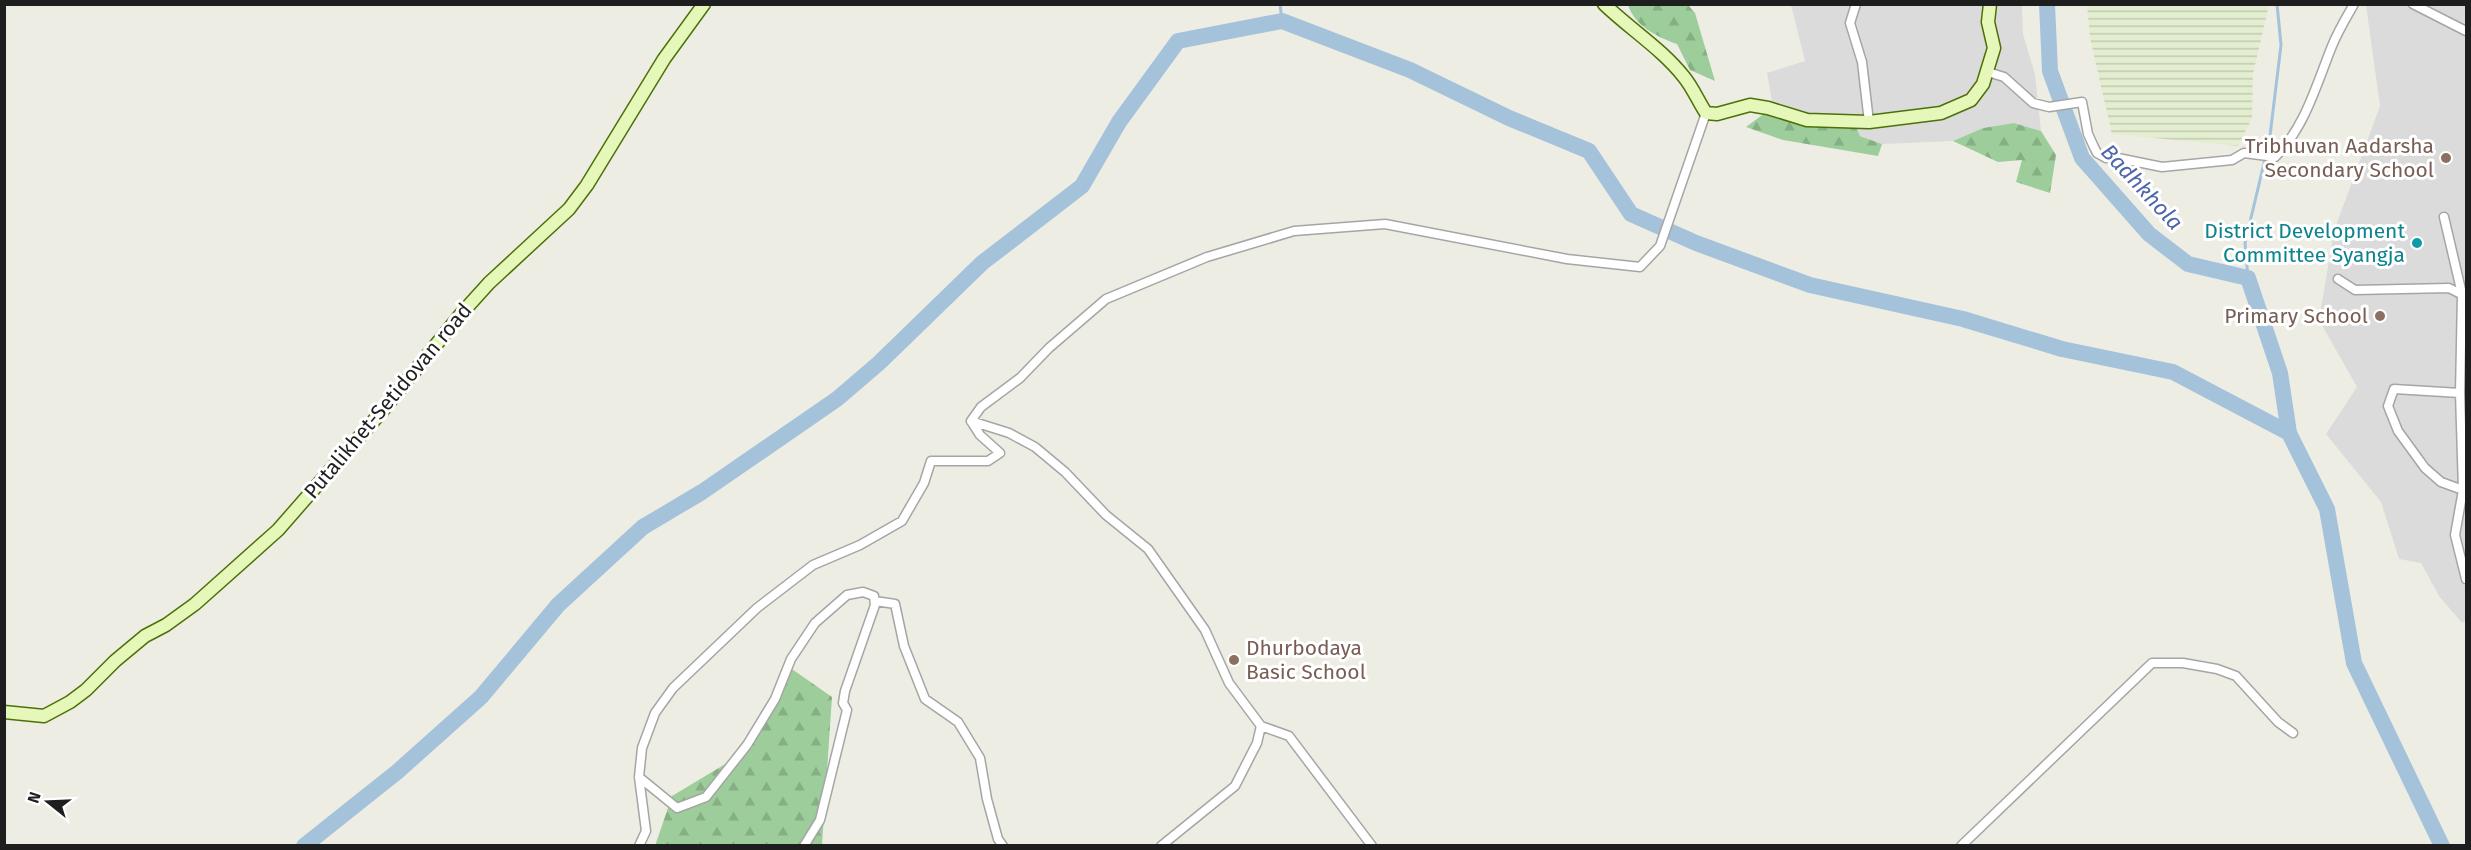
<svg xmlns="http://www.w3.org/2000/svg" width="2471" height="850" viewBox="0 0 2471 850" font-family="'Fira Sans',sans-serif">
	<defs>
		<pattern id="farmland-rules" width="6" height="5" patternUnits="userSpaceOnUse" patternTransform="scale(1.5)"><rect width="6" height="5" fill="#e3edcf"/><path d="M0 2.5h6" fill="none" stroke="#c2cbb1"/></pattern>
		<pattern id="forest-firs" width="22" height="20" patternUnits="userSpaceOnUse" patternTransform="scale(1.5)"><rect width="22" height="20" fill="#9ccd9a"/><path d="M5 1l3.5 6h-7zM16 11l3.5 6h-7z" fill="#86b084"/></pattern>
	</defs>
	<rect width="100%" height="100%" fill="#eeede4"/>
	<path fill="#dcdbdb" d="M 1791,5 L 2022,5 L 2023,34 L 2035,74 L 2041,131 L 2014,123 L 1983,128 L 1953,141 L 1882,144 L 1817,119 L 1773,107 L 1767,73 L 1805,61 Z
		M 2366,5 L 2466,5 L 2466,620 L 2462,623 L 2439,596 L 2421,563 L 2399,559 L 2381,502 L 2326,434 L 2357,387 L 2319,320 L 2334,231 L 2380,106 Z"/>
	<path fill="url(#farmland-rules)" d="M 2087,5 L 2269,5 L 2253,74 L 2252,118 L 2238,146 L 2112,134 L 2090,38 Z"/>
	<path fill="url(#forest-firs)" d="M 1628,5 L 1688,5 L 1695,13 L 1715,81 L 1690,70 L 1677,44 C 1657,37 1635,26 1628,5 Z
		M 1773,107 L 1817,119 L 1854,123 L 1860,136 L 1882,144 L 1878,156 L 1783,140 L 1746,127 Z
		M 2014,123 L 2041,131 L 2056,155 L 2050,193 L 2016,182 L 2022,160 L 1998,162 L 1953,141 L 1983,128 Z
		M 789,667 L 832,697 L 822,845 L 655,846 L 672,796 L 732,760 Z"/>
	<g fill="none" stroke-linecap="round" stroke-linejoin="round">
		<path stroke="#a5c2db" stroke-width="3" d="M 1280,4 L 1282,21
			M 2269,144 L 2281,45 L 2277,4
			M 2248,278 L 2245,243 L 2265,159"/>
		<path stroke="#a5c2db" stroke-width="16" d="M 2047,4 L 2050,71 L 2082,158 L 2149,234 L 2188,264 L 2248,278 L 2280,373 L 2289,433
			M 304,846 L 397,772 L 481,697 L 558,605 L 643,527 L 702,492 L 837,399 L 879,363 L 982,263 L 1082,186 L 1119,122 L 1178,41 L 1282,21 L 1410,70 L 1509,118 L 1589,151 L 1631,214 L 1696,243 L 1810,285 L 1963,319 L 2062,349 L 2173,372 L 2289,433 L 2327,509 L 2354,663 L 2442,846"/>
		<g stroke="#a5a5a5" stroke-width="11">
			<path id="street" d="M 1856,4 L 1850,23 L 1862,62 L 1869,122
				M 2413,4 L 2466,31
				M 1988,72 L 2004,77 L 2033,103 L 2049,107 L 2082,102 L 2088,134 L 2094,147 L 2097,153 L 2106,158 L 2118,158 L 2162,167 L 2232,160 L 2244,153 L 2275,157 C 2305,128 2317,83 2332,46 C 2338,31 2346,18 2354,4
				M 2444,217 L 2462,294 L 2460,393 L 2463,490 L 2455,535 L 2466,579
				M 2338,279 L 2355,290 L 2449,288 L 2463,295
				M 2460,393 L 2394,389 L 2388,406 L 2398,431 L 2425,468 L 2441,482 L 2463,490
				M 971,421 L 1009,433 L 1035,447 L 1065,472 L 1106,515 L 1148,549 L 1205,630 L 1229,683 L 1261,726 L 1289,736 L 1372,846
				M 875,601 L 895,604 L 904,646 L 925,699 L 958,722 L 980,758 L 987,799 L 998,839 L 1003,846
				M 639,777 L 677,808 L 706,797 L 747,745 L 775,699 L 791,659 L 815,623 L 847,595 L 863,592 L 874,596 L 875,605 L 845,691 L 843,703 L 847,710 L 820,820 L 804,846
				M 639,846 L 646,831 L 639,777 L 642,748 L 655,713 L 673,688 L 757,608 L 813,565 L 860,545 L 902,521 L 924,483 L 931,461 L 988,461 L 1000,453 L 980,435 L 971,421 L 981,407 L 1020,378 L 1049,348 L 1106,299 L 1207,257 L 1294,231 L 1385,224 L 1567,259 L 1640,267 L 1660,246 L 1706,113
				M 1161,846 L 1235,786 L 1257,743 L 1261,726
				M 1961,846 L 2152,663 L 2183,663 L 2217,669 L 2236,676 L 2278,722 L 2293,733"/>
		</g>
		<g stroke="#4c7108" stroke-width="15">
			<path id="secondary" d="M 1604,4 C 1630,29 1662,49 1684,77 C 1693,88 1698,101 1706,113 L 1717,114 L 1750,105 L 1768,108 L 1807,120 L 1869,122 L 1941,113 L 1971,100 L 1983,84 L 1994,48 L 1988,22 L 1990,4
				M 4,712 L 44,716 L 70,702 L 86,690 L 115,661 L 145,636 L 166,625 L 195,604 L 278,530 L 383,410 L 461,314 L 489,283 L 569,209 L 587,185 L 664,59 L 704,4"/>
		</g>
		<use href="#street" stroke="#fff" stroke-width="8"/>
		<use href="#secondary" stroke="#e5f7b9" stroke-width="12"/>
	</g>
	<g fill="#8d6e63" stroke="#fff" stroke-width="2">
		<circle cx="2446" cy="158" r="6"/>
		<circle cx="2380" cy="316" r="6"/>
		<circle cx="1234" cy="660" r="6"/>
	</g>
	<circle fill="#0f9aa8" stroke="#fff" stroke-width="2" cx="2417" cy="243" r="6"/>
	<g text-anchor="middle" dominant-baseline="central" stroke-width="6" stroke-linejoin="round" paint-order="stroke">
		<g font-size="21" fill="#785e54" stroke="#fff" text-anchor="end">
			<text x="2434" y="146">Tribhuvan Aadarsha<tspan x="2434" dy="24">Secondary School</tspan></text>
			<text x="2368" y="316">Primary School</text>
			<text x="1246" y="648" text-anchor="start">Dhurbodaya<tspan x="1246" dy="24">Basic School</tspan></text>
		</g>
		<g font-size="21" fill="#0d838f" stroke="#fff" text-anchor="end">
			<text x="2405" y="231">District Development<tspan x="2405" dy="24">Committee Syangja</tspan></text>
		</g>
		<g font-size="21" fill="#1e1e1e" stroke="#fff">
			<text transform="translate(388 401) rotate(-50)">Putalikhet-Setidovan road</text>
		</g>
		<g font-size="22" font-style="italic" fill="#4d65aa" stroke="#fff">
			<text transform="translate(2142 187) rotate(47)">Badhkhola</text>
		</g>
	</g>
	<rect width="2471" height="850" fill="none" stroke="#1e1e1e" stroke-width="12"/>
	<g transform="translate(48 802) rotate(288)" stroke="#ffffff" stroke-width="4.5" paint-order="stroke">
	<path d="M0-4.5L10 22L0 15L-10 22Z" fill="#1e1e1e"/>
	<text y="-9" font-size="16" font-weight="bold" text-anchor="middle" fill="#1e1e1e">N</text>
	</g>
</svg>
